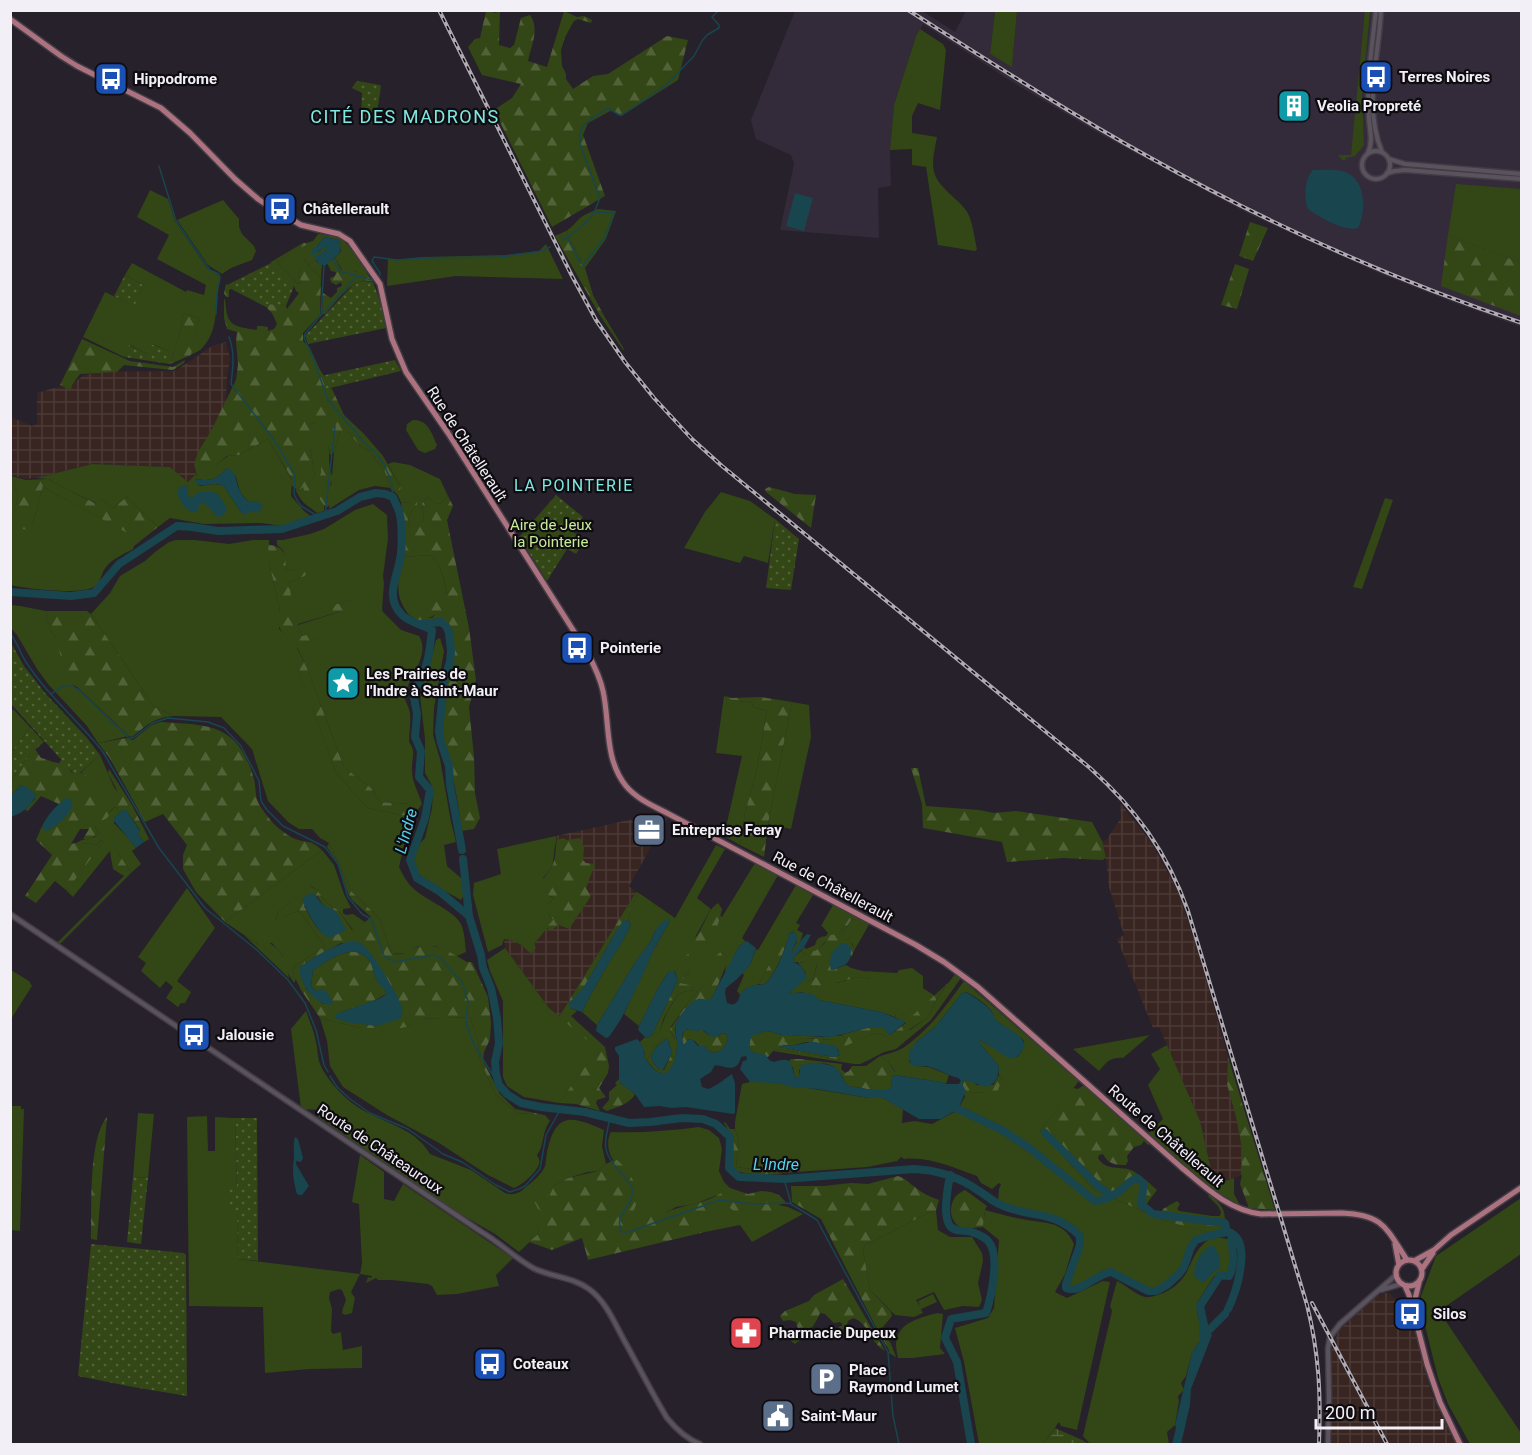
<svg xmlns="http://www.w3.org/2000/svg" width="1532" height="1455" viewBox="0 0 1532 1455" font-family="Roboto,sans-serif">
	<defs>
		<pattern id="industrial-grid" width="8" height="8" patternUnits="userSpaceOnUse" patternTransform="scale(1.5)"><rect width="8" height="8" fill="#382521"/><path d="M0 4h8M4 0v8" fill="none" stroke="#4c3a37"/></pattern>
		<pattern id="forest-firs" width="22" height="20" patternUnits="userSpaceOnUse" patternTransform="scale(1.5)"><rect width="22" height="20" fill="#334615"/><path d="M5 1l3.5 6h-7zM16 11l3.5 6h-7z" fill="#516138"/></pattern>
		<pattern id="wetland-marsh" width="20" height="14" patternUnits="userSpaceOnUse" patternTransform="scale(1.5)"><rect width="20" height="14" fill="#334615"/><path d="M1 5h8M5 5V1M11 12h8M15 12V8" fill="none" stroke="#516138"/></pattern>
		<pattern id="park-dots" width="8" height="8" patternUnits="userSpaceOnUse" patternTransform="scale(1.5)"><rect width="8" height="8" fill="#334615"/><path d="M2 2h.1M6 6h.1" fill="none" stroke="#516138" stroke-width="1.8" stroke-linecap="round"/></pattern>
	</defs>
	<rect width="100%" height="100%" fill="#27212b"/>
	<path fill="#342b3a" d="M 795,11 L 922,11 L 955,32 L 966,11 L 995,11 L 990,54 L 1012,66 L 1017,11 L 1521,11 L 1521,327 L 1455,303 L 1381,274 L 1247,213 L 1102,135 L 1014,83 L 923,24 L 916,36 L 894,105 L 890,150 L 891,186 L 878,188 L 879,238 L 780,230 L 794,164 L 791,155 L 756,139 L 751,120 Z"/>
	<path fill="url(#industrial-grid)" d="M 226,342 L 230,358 L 227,378 L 226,401 L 212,431 L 198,452 L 194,465 L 196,474 L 188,482 L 170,467 L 92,464 L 36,478 L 26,479 L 11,475 L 11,417 L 32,426 L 37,424 L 37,393 L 75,382 L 84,375 L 101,372 L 174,371 L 192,360 L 212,346 Z
		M 1120,803 L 1151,842 L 1178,891 L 1197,948 L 1228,1057 L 1227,1084 L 1236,1117 L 1242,1149 L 1242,1175 L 1225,1181 L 1213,1179 L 1200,1121 L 1159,1027 L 1153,1028 L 1117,939 L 1124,935 L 1109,887 L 1106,858 L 1102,841 L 1106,840 L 1121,818 Z
		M 656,814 L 667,819 L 629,886 L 636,892 L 559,1017 L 549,1008 L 505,948 L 504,939 L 513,940 L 525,948 L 531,954 L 534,944 L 547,927 L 550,931 L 585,888 L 591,875 L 586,863 L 583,860 L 567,840 L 563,838 L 557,840 L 556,836 Z
		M 1384,1293 L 1390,1293 L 1397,1302 L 1405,1307 L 1411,1317 L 1431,1392 L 1443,1419 L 1457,1444 L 1332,1444 L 1332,1349 L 1338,1331 L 1375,1298 Z"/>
	<path fill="#334615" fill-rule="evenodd" d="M 995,11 L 1017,11 L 1012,67 L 990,54 Z
		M 1365,11 L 1370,11 L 1362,96 L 1364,145 L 1355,156 L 1346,158 L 1345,160 L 1342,160 L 1338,155 L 1351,155 Z
		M 920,29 L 943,44 L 946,50 L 940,110 L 918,103 L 912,116 L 912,133 L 937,137 C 933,158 928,173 945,189 C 951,196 959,201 965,209 C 973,219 974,237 977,249 L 975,251 L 938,245 L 926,167 L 912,165 L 912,149 L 890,150 L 894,105 L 916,36 Z
		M 1456,184 L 1521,189 L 1521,263 L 1448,235 Z
		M 150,190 L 168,199 L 175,221 L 208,269 L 216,273 L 220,277 C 216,298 219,331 203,347 C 200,351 195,353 190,355 L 199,318 L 183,313 L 180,332 L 174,353 L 152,344 L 147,354 L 130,345 L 124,357 L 83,337 L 105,292 L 134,306 L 143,285 L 125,275 L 132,263 L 186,292 L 187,290 L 204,295 L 206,285 L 157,259 L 169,235 L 137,217 Z
		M 223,200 L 239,219 L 239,227 L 242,234 L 254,246 L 256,251 L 252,260 L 231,268 L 222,274 L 208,265 L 177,220 Z
		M 598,209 L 616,211 L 606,239 L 585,268 L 566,231 C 571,228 574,224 578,220 C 584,214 591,212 598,209 Z
		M 318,234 C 324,235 331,235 337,237 C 350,242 363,266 370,278 L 363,277 L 355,271 L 342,270 L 335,258 L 341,251 L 339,240 L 324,237 L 317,246 L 319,252 L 326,245 L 328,245 C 326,252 320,255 316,261 L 322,265 L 321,277 L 311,269 L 304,259 L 298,275 L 302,283 L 298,284 L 277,262 L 296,251 L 298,254 L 300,248 L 307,245 L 306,243 L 313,241 Z
		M 546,244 L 563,279 L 456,276 L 387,286 L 388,258 L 395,260 L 422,257 L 506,255 L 539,251 Z
		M 413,420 C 428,419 432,434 437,445 L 435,449 L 425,453 L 418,450 L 406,430 L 407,424 Z
		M 314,422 C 320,428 326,434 328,442 C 332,455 325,496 324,511 L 317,513 C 305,503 304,506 296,491 L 296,489 L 299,491 L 315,476 L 310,448 L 310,425 Z
		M 340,432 L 348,432 L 360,446 L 370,451 L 385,472 L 390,488 L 375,486 L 359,490 L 329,509 L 334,452 Z
		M 268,439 L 292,480 L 291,496 L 304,511 L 312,517 L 284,526 L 261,523 L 204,524 L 170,518 L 158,527 L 127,497 L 113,508 L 101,499 L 96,503 L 66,489 L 48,479 L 36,478 L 92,464 L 170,467 L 188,482 L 196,474 L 197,476 L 217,464 L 228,456 L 239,455 ZM 227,468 L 236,477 L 240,492 L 248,501 L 252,501 L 241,512 L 223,485 L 213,484 L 200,486 L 195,479 C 211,481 215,481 227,468 Z
		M 393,462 L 410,465 L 440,479 L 448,496 L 441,503 L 436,504 L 428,497 L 422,503 L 424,520 L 413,530 C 404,521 410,512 417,505 L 417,500 L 408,503 L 401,502 L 397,494 L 401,488 L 388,464 Z
		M 14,481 L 18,500 L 15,508 L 32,526 L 43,486 L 52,492 L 134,536 L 134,546 L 133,549 C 124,554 112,559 106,567 C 101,573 101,583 94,587 C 80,595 27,589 11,585 L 11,482 Z
		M 721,492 L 750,501 L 775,519 L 768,563 L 744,556 L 740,563 L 684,548 L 705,512 Z
		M 1385,498 L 1393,500 L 1362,589 L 1353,587 Z
		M 373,504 L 387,515 L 388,539 L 383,576 L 384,583 L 382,609 L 383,612 L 401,630 L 419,636 C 431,656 408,677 405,695 C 404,701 409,706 410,713 C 411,722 409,733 409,742 C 417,752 411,759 412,771 C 412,782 419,793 422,804 L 417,811 L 411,813 L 410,804 L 380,802 L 371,788 L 344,767 L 307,668 L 297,647 L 316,638 L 302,636 L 298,625 L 342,611 L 353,611 L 351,600 L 293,617 L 289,582 L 305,576 L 307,570 L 287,571 L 283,550 L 277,545 L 277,540 L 283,540 L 310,534 L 324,529 L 355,510 Z
		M 176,540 L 195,540 L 229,544 L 253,540 L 269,540 L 269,562 L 280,611 L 279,629 L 287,637 L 336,773 L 368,808 L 405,816 L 409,823 L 399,867 C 402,873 405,879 409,884 C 421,899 453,909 461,924 C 465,933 465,944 466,952 L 457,956 L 435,946 L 418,946 L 407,953 L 392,954 L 379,918 L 352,892 L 329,843 L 320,838 L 312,829 L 299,829 L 288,822 L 268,801 L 252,749 L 221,717 L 175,716 L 154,707 L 91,614 L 110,593 L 120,576 L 145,561 L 155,552 L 169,542 Z
		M 430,555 C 442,563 444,581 447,595 C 442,604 437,621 423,617 C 417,615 416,613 409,615 C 393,595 398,579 404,557 Z
		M 11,605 L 20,606 L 46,611 L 47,619 L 51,631 L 56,638 L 72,684 L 129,736 L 98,743 L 87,726 L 48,684 L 37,669 L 17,635 L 11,628 Z
		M 440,638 L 444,651 L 434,708 L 433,735 L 440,759 L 451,822 L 456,842 L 444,845 L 447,866 L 469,885 L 461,900 L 427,881 L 417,872 L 413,860 L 418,845 L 425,838 L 432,808 L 433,788 L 425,773 L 425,739 L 420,696 L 423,683 L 428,673 L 436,640 Z
		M 724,696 L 726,697 L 727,699 L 752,703 L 753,707 L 767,711 L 757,768 L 745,813 L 740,845 L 724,836 L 742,756 L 716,753 Z
		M 792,702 L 809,705 L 811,737 L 791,829 L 768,824 Z
		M 13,709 L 30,727 L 11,753 L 11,713 Z
		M 100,755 L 114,787 L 119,794 L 119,798 L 107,801 C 103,795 99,794 95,789 C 90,783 88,777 81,772 Z
		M 115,807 L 120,813 L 114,818 L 114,823 L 129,839 L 136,848 L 132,851 L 141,864 L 131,873 L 118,852 L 113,850 L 109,852 L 73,897 L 66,890 L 103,842 L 101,840 L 96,845 L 90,843 L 84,844 L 82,842 L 82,840 L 95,837 L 99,833 L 95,827 Z
		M 556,836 C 557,845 557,837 555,846 C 552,864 556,864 543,878 L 556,882 L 549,896 L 554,898 L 548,904 L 548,913 L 553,921 L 534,944 L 536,948 L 531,954 C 523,946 516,940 504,939 L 502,945 L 488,952 L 473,895 L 474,883 L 501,874 L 497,849 Z
		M 716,845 L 725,849 L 697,898 L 711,909 C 705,918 701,928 695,937 L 718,925 L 720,916 L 722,917 L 755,863 L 778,875 L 742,938 L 746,942 L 739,946 L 728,969 L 725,972 L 727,958 L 722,951 L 704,985 L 692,997 L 672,1025 L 670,1029 L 675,1040 L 669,1042 L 668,1040 L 666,1038 C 656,1044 651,1050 647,1061 L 644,1057 L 645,1053 L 640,1042 L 645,1037 L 649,1038 L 653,1033 L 655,1037 C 661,1032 661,1027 664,1020 C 665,1015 676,997 679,994 C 683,991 689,991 694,990 L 680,983 L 690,969 L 690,960 L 694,953 L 675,972 L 674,971 L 669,971 L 658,988 L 639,1026 L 624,1014 L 654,949 L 670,921 L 655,931 L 651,941 L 636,961 L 597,1025 L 582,1012 C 590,996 598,981 607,966 C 615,952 625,939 631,924 L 628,920 L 631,907 L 639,893 L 675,918 Z
		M 322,850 L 334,865 L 344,894 L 351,908 L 343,909 L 343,913 L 346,915 L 353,914 L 365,922 L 353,930 L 339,911 L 327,903 L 317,890 L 311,886 L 278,912 L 275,921 L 290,914 L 299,911 L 325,946 L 295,966 L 292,971 L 296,979 L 294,983 L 282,964 L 283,956 L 272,943 L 259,945 L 225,922 Z
		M 796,885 L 813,895 L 796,923 L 800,925 L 797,930 L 803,933 C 801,941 798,947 793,954 L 792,951 L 797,942 L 797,936 L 793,932 L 794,929 L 789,929 L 759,984 L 745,989 L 740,995 L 737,991 L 744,975 L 742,973 L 750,965 L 756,949 L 758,950 Z
		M 187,888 L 215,928 L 177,981 L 191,992 L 185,1003 L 181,1003 L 178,1007 L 166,998 L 173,987 L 166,981 L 160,988 L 141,971 L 146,963 L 138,957 Z
		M 833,905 L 870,923 L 855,949 L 851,942 L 856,940 L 855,933 L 857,930 L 852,930 L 850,938 L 846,940 L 841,938 L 843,933 L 851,920 L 853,919 L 857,921 L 850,917 L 839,934 L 828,939 L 815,952 L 807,955 L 801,951 L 804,947 L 806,949 L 815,945 C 817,938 819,937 826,936 L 828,933 L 822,926 L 821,926 Z
		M 505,948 L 549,1008 L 599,1049 L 559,1103 L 524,1097 L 507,1086 L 503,1077 L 503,1001 L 490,971 L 487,960 Z
		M 798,963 L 817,963 L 814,978 L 806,982 L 837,983 L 858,977 L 871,979 L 866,972 L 863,971 L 897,973 L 899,970 L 912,968 L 923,976 L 923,988 L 935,996 L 912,1017 L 902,1014 L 896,1014 L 895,1017 L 881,1012 L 819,1000 L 802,992 L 789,994 L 806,973 Z
		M 11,970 L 29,981 L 32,986 L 11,1019 Z
		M 955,974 L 961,978 L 931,1020 L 896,1049 L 884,1052 L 867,1061 L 860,1064 L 854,1064 L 773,1051 L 778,1049 L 842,1060 L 835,1040 L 803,1038 L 783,1043 L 783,1041 L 789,1035 C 799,1035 809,1036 819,1037 C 828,1038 837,1034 845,1037 L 844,1046 L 873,1034 L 881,1033 L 886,1037 L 900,1031 L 910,1030 L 927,1018 L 938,997 Z
		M 964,981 L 1079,1081 L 1040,1131 L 1093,1189 L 1162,1220 L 1207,1232 L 1207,1234 L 1195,1239 L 1190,1246 L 1182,1266 L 1174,1277 L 1155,1289 L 1149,1289 L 1112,1270 C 1096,1272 1084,1287 1069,1288 L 1068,1285 L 1082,1246 L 1082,1235 C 1055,1209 1029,1215 998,1202 L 999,1189 L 1001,1184 L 999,1183 L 992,1189 L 981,1183 L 977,1176 C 954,1168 929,1156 904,1159 L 901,1157 L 897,1161 L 867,1167 L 783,1173 L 736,1167 L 739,1141 L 735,1129 L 735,1122 L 742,1084 L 750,1082 L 771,1082 L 869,1098 L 883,1098 L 903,1109 L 902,1123 L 915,1121 L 932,1124 L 958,1110 L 966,1097 L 972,1092 L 985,1093 L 1002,1080 L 999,1075 L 999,1066 L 978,1041 L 980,1040 L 985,1043 L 1017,1057 L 1022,1051 L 1024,1041 C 1016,1032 1005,1028 997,1021 C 990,1015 996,1020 992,1012 C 989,1006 972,994 966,992 L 962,993 L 936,1026 L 914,1044 L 914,1048 L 909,1054 L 909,1062 L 916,1066 L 929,1067 L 949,1075 L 946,1084 L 941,1082 L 895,1075 L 895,1071 L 888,1062 L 880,1056 C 887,1054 896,1052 903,1048 C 929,1030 946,1006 964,981 Z
		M 306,1011 C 310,1022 314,1031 316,1042 C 318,1048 317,1055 319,1061 C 323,1074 336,1089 346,1098 C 370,1121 414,1124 430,1154 L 471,1170 L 505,1193 C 513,1196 520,1193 526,1187 C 532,1182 542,1174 545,1166 C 546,1162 546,1157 547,1152 C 556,1112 570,1115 604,1130 L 602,1146 L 606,1164 L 598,1171 L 588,1172 L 568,1178 L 554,1186 L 549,1196 L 547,1195 L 546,1190 C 545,1195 544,1200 542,1205 C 539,1213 536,1215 536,1224 L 539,1229 L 537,1235 L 519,1252 L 495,1234 L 455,1211 L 318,1117 L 321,1111 C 314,1108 308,1111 301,1108 L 291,1029 Z
		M 470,1017 L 479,1044 L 478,1055 L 495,1094 L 517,1113 L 545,1115 L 550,1121 C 541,1133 545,1145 537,1155 C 539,1159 540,1160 539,1164 C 536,1173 522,1185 514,1188 L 488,1175 L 439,1143 L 387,1115 L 343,1087 L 330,1066 L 327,1041 L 320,1018 L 360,1028 L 401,1028 L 407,1027 L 417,1019 Z
		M 1150,1035 L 1123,1058 C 1110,1057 1107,1062 1099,1071 L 1073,1049 Z
		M 1167,1045 L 1200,1121 L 1213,1178 L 1225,1181 L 1234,1178 L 1234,1194 L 1240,1205 L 1211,1189 L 1148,1134 L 1163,1119 L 1148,1085 L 1160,1069 L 1151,1054 Z
		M 11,1106 L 21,1106 L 21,1109 L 24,1109 L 20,1231 L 11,1230 Z
		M 138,1113 L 154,1114 L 148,1178 L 133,1177 Z
		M 207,1116 L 208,1151 L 215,1151 L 215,1117 L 235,1118 L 237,1187 L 230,1187 L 237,1211 L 238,1259 L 360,1274 L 362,1263 L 359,1204 L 352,1202 L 360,1155 L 384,1172 L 384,1199 L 394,1201 L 403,1184 L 513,1258 L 496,1275 L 499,1286 L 457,1294 L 437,1295 L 432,1286 L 428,1284 L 392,1280 L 378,1280 L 376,1278 L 366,1283 L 368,1277 L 371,1278 L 372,1276 L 360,1274 L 351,1292 L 355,1298 L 352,1313 L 345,1315 L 342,1313 L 343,1308 L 346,1300 L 342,1290 L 339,1289 L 330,1292 L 329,1298 L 332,1309 L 331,1331 L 333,1334 L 341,1332 L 341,1333 L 343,1350 L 362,1346 L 362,1368 L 309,1369 L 265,1373 L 263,1307 L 189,1306 L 187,1117 Z
		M 699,1127 L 709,1130 L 719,1138 L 722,1149 L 719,1171 L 724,1182 L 730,1188 L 742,1197 L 788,1207 L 803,1214 L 752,1242 L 740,1225 L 705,1232 L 696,1223 L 717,1195 L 695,1204 L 676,1207 L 666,1213 L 628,1225 L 625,1225 L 617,1159 L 614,1161 C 608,1154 606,1140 611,1132 C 640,1133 670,1131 699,1127 Z
		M 1521,1198 L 1521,1254 L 1439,1311 L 1521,1433 L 1521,1444 L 1470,1444 L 1448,1404 L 1438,1378 L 1423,1317 L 1421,1296 L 1436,1256 Z
		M 985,1210 C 997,1213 1009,1217 1022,1219 C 1043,1224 1063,1219 1074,1244 L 1065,1274 L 1055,1292 L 1067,1298 L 1103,1281 L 1110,1282 L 1077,1430 L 1061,1426 L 1059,1422 L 1043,1444 L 979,1444 L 964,1362 L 955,1328 L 988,1318 L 994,1308 L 999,1240 L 983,1227 Z
		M 936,1211 L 938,1230 L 950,1237 L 972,1237 L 982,1253 L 983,1261 L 978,1283 L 982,1300 L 979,1307 L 963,1306 L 944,1310 L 934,1292 L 916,1300 L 920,1306 L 918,1301 L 933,1294 L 937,1302 L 921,1309 L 923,1313 L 914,1317 L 895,1315 L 870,1290 L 863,1250 L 865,1245 L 928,1213 Z
		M 1211,1238 L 1221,1238 L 1228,1239 C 1232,1249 1232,1262 1228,1272 L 1219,1273 L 1214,1276 L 1197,1303 L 1197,1310 L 1199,1321 L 1199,1342 L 1192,1353 L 1186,1376 L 1181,1383 L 1184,1390 L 1178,1396 L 1179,1401 L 1175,1425 L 1167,1432 L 1169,1444 L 1089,1443 L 1083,1436 L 1112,1311 L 1110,1306 L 1117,1281 C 1127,1286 1135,1294 1145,1297 C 1151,1298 1157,1295 1163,1293 C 1172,1289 1179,1284 1185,1275 C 1194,1260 1194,1249 1211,1238 Z
		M 937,1313 L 943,1314 L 940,1348 L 945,1354 L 913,1358 L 898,1358 C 897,1353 896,1348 896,1343 C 898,1322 920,1318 937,1313 Z"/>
	<path fill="url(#forest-firs)" fill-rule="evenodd" d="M 486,11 L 496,13 L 498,11 L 500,11 L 499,45 L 510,48 L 514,45 L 521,18 L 530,15 C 540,28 531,47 528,61 L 547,67 L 564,11 L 577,17 L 584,16 L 592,20 L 591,23 L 578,19 L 574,21 L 565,37 L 561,50 L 562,66 L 566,74 L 566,79 L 573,89 L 593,76 L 608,74 L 667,36 L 688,40 L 678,80 L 621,116 L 612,110 L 588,123 L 583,135 L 605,196 L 552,227 L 494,110 L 512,98 L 521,84 L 482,75 L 468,47 L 475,39 L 480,38 Z
		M 1250,222 L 1268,228 L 1253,261 L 1239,256 Z
		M 566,231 L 585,268 L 593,295 L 603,314 L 624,349 L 623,350 L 599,314 L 555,236 Z
		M 1448,235 L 1521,263 L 1521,316 L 1441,286 Z
		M 303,243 L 306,243 L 307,245 L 300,248 L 299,255 L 296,252 L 277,262 L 298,284 L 302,283 L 298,275 L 301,267 L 300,263 L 304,259 L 311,269 L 321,277 L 320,315 L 303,333 L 303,341 L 310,348 L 319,368 L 333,391 L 344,415 L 364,434 L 383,456 L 401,488 L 397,494 L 390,488 L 385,472 L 370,451 L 360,446 L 348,432 L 340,432 L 334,452 L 330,455 C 329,441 324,433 314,422 L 310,425 L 310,448 L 315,476 L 306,485 L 317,483 L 321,473 L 321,467 L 324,462 L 329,461 L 330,471 L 333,478 L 330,484 C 335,494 337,501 327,507 C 321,504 321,498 315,494 L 312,495 L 311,498 L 307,498 L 303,487 L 299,491 L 291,485 L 292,479 L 268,439 L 239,455 L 227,456 L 217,464 L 211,475 L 197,476 L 194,464 L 198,452 L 211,431 L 236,380 L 238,365 L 236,342 L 237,332 L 227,329 L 224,318 L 224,300 L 225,299 C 227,326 231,326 257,330 L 257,326 L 262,326 L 268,327 L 268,331 L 274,329 L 277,324 L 272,313 L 266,307 L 231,289 L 229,290 L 229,297 L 226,297 L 224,293 L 226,284 L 265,302 L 286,306 L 287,309 L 299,293 L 296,291 L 294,286 L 280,281 L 271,262 Z
		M 335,258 L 341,270 C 352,266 360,276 370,278 L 373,282 C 368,281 363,280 358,282 C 347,287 333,305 325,314 L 322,314 L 323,293 L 331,298 L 337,292 L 337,288 L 342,286 L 341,282 L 336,285 L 331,282 L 330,278 L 335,276 L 336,272 L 331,271 L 327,263 Z
		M 1235,264 L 1249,269 L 1237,309 L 1221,305 Z
		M 183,313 L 199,318 L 191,355 L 170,364 L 180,332 Z
		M 82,339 L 130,361 L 173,367 L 185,360 L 184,363 L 173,370 L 124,365 L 117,372 L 80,374 L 72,385 L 71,390 L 60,385 Z
		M 11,476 L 26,480 L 48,479 L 66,489 L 95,503 L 101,499 L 113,508 L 127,497 L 158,527 L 134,546 L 133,536 L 52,492 L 43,486 L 32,526 L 29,530 L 17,528 L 14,521 L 15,508 L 18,500 L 14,482 L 11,482 Z
		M 769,487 L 795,494 L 816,495 L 811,528 L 766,492 L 765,489 Z
		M 448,496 L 453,506 L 447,520 L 469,628 L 476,680 L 469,707 L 474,757 L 475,793 L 480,818 L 474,829 L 461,831 C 460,810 455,788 451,767 C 448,754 442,744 441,731 C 441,713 444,693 448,676 C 452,653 457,644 446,622 L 440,620 L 421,622 L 409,615 C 416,611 424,618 432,618 L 435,615 L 423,612 L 422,607 L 447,594 C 444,581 442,563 430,555 L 404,557 L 405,533 L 401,502 L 408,503 L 417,499 L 417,505 C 410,512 404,521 413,529 L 424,520 L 422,503 L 428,497 L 436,504 L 441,503 Z
		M 268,545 C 287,546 284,556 287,571 L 308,569 L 305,576 L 289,582 L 294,616 L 351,600 L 357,610 L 353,611 L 342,611 L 298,624 L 302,636 L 313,634 L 316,638 L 297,648 L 307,668 L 344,767 L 371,788 L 380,802 L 410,804 L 411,813 L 417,811 L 409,823 L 405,816 L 368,808 L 336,773 L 287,638 C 279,629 275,622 280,611 L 269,562 Z
		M 46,611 L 87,611 L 91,614 L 154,707 L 175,716 C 155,717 147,725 132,737 L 129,736 L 77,687 L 72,684 L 64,683 L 66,678 L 56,638 L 51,631 L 47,619 Z
		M 726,696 L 731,698 L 761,697 L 792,702 L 768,824 L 764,857 L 740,845 L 745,813 L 757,768 L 767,711 L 753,707 L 752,703 L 727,699 Z
		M 161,722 C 211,725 238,724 254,779 C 256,786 255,795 258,802 C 260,807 270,820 274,824 C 279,829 287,835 293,838 C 306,844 309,838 322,850 L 225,922 L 196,892 L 183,869 L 183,855 L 187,845 L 163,814 L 145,822 L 109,757 L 98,743 L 126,738 L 133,740 L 152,725 Z
		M 35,749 L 41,758 C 47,759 54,763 59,763 L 63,758 L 72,773 L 74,771 L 85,774 L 96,790 L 103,794 L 107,801 L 113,796 L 119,798 C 119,792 111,779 108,773 L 109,769 L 132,805 L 149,839 L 144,842 L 138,834 L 140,830 L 126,810 L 123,810 L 120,813 L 115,807 L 110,811 C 109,818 106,819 101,821 L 99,825 L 95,827 L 99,833 C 94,838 90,839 83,839 L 89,829 L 80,829 L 71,844 L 76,843 L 82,840 L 82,842 L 84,844 L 90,843 L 96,845 L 101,840 L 103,842 L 71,885 L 66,890 L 55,881 L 36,903 L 25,896 L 52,855 L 36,840 L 42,826 L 43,828 L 68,798 L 59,804 L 41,796 L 28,811 L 25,810 L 35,799 L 35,794 L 21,785 L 11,796 L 11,780 L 30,754 Z
		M 911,768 L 918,768 L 926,806 L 979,810 L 994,813 L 1016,811 L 1092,822 L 1102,841 L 1106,858 L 1102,860 L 1064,858 L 1007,862 L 1002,842 L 923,828 L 922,804 Z
		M 563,838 L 567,840 L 580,838 L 584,848 L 583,860 L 586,863 L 595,864 L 586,888 L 591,896 L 569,929 L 559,925 L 550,931 L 547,927 L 553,920 L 548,913 L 548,904 L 554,898 L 548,895 L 555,883 L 543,887 L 540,885 C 543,877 550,872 553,864 C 556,857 555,848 557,840 Z
		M 329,843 L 352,892 L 379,918 L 392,954 C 405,955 405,952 415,948 C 432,940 452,953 467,962 L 472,962 L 488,997 L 491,1023 L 490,1039 L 484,1052 L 483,1061 L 500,1094 L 515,1109 L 545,1115 L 517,1113 L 495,1094 L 478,1055 L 479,1044 L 470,1017 L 418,1019 L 407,1027 L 401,1028 L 360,1028 L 320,1018 L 301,990 L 292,971 L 295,966 L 325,946 L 299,911 L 290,914 L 275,922 L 278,912 L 310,886 L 317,890 L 327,903 L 339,911 L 352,930 L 365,922 L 371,917 L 352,900 L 348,893 L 338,863 L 327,847 ZM 317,896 L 324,906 L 328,908 L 331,937 C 318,935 310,916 304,906 ZM 341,943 L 366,948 L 401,1018 L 335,1015 C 351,1007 373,1004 387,993 C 384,988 378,983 376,978 C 373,972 373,965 369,960 C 353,940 328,961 313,970 L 311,986 L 316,991 L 324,1005 L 306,989 L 300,967 L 315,957 Z
		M 113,849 L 118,852 L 131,873 L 60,944 L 57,941 L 59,941 L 124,876 L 113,869 L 110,852 Z
		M 636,892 L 639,893 L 631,907 L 628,920 L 623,922 L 617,930 L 584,987 L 570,1008 L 577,1011 L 571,1016 L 605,1047 L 609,1066 L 608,1073 L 599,1088 L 606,1097 L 597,1100 L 596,1103 L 600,1111 L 576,1104 L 559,1103 L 598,1049 L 559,1017 Z
		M 718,903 L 722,909 L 718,925 L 702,953 L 695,945 C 695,936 698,935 702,927 C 707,918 709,909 718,903 Z
		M 853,916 L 858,918 L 857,921 L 853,919 L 851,920 L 843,933 L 842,938 L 846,940 L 850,938 L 852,926 L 859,925 L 862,928 L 856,933 L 858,937 L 858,941 L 851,943 L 855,949 L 850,959 L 851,955 L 830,961 L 831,969 L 833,970 L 846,965 L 851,968 L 866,972 L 874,976 L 871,979 L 858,977 L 825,986 L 805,985 L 806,982 L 814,978 L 817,964 L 793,962 L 794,957 L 801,951 L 807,955 L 811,951 L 815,951 L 824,944 L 830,935 L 839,934 L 850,917 Z
		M 788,929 L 794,929 L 793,932 L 790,932 C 784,951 778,970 764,985 L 759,984 Z
		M 244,935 L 259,945 L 265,941 C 272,943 283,953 284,960 L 282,964 L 287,970 L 289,978 Z
		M 722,951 L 729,960 C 722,972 719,986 711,999 L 706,1001 L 694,1001 C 688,1008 676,1017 675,1028 C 674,1032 677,1037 677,1042 C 677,1051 675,1075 662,1073 C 656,1073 651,1065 647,1061 C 651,1050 656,1044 666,1038 L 667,1039 L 658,1045 L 651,1056 L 653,1063 L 660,1070 L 664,1070 L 672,1053 L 669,1042 L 675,1039 L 670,1029 L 692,997 L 704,985 L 717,955 Z
		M 694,953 L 694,960 L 690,960 L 690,969 L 680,983 L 689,985 L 694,990 C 689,991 683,991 679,994 C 676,996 665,1015 663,1020 C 661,1027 661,1032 655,1038 L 653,1033 L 678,980 L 675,972 L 681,965 L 682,959 L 688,954 Z
		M 948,983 L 938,997 L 927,1018 L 904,1033 L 900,1031 L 898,1039 L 893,1042 L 881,1033 L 873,1034 L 843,1047 L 845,1037 L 840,1035 L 871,1027 L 883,1027 L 890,1035 L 906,1023 L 895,1017 L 896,1013 L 912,1016 Z
		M 690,1029 L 696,1031 L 702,1030 L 710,1036 L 718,1036 L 723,1033 L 726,1034 L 728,1038 C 727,1046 721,1052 713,1053 L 710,1051 L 706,1049 L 705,1046 L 700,1047 L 695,1041 L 689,1039 L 684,1045 C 681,1041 682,1035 685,1030 Z
		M 767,1031 L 782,1035 L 789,1035 L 784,1042 L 803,1038 L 835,1040 L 843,1051 L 842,1060 L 778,1049 L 773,1051 L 768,1057 L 752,1052 L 749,1047 L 751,1035 ZM 806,1042 L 828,1045 L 838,1049 L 840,1055 L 833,1057 L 780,1047 L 784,1045 L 794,1045 Z
		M 880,1056 L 888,1062 L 895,1072 L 895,1075 L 892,1077 L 891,1088 L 888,1089 L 867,1089 L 848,1086 C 844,1082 843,1077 840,1073 C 830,1058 813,1064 799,1070 L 799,1075 L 797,1079 L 795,1077 L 793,1068 L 789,1061 L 791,1059 L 800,1059 L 842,1064 L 841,1069 L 845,1073 L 849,1071 L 852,1066 L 866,1066 Z
		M 1228,1057 L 1275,1210 L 1249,1208 L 1240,1184 L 1242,1175 L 1242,1149 L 1236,1117 L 1227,1084 Z
		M 999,1075 L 1002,1080 L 997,1092 L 985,1093 L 972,1092 L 958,1109 L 965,1097 L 962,1084 L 964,1080 L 971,1081 L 977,1085 L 993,1085 Z
		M 619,1079 L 619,1082 L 635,1094 C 630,1104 617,1107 607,1111 L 602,1108 L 609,1100 L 609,1092 L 617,1085 L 615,1083 Z
		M 1084,1085 L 1150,1144 L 1148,1145 L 1144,1141 L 1141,1145 L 1134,1147 L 1127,1156 L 1128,1161 L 1126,1165 C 1115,1165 1108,1164 1103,1154 L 1099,1155 L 1098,1158 C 1106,1172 1121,1165 1133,1171 C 1142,1176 1149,1183 1157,1190 L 1145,1206 L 1153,1213 L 1161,1214 L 1163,1209 L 1177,1201 L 1180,1204 L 1177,1209 L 1179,1211 L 1212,1216 L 1220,1216 L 1221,1212 L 1218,1206 L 1208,1196 L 1210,1195 C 1224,1206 1226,1212 1225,1230 L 1207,1234 L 1206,1232 L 1162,1220 L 1093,1189 L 1040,1131 L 1073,1088 L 1078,1089 Z
		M 107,1117 L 97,1240 L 91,1239 C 92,1209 88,1139 107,1117 Z
		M 725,1122 L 730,1129 L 735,1129 L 739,1141 L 736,1167 L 783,1173 C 775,1176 737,1175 732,1168 C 729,1163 732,1155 733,1150 C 734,1139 729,1132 724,1123 Z
		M 616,1159 C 627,1168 641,1187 637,1202 C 635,1210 629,1218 626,1225 L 639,1221 L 661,1210 L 666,1213 C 676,1208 684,1206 694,1204 C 707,1201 719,1195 730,1188 L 748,1194 L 761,1191 L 771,1192 L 779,1195 L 786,1202 L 779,1205 L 769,1215 C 758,1212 748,1215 739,1213 C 730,1211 731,1205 719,1202 L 720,1214 L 701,1218 L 697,1222 L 705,1232 L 588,1260 L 582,1238 L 552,1250 L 529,1242 L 537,1235 L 539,1229 L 536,1225 L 536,1216 L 540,1209 L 538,1209 L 534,1201 L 540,1191 L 546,1190 L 548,1192 L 547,1195 L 549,1196 L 554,1186 L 568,1178 L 598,1171 L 606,1164 Z
		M 898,1176 C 905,1178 909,1183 915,1187 C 922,1193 930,1197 939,1200 L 936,1211 L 928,1213 L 865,1245 L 863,1250 L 870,1290 L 891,1312 L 892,1316 L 882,1328 L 891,1344 L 896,1357 L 889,1353 L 889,1350 L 877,1329 L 821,1219 L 792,1202 L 791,1186 L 824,1186 L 851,1183 L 868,1184 Z
		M 965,1190 L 987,1206 L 985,1210 L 983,1227 C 977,1227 968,1229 963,1228 C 951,1225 948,1209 954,1199 C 956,1195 961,1192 965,1190 Z
		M 843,1279 L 885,1351 C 870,1343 868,1322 853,1318 L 848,1321 L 847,1325 L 840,1332 L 837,1330 L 839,1327 L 843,1325 L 840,1322 L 834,1323 L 825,1314 L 820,1313 C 815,1326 806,1335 795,1344 L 791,1341 L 798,1330 L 796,1322 L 790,1320 L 783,1321 L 780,1316 L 785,1311 L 809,1301 L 814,1295 Z"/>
	<path fill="url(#wetland-marsh)" d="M 1055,1428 L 1080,1439 L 1089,1444 L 1043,1444 Z"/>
	<path fill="url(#park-dots)" d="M 358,81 L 380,85 L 381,86 L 375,126 L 361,115 L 362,93 L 352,88 L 355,83 Z
		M 273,262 L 279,276 L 291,282 L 294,286 L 286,306 L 266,304 L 227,285 Z
		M 125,275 L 143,285 L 134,307 L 114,296 Z
		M 363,281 L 373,282 L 381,303 L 386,328 L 308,344 L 305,336 L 352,286 L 358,282 Z
		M 151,344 L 174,353 L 170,364 L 124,357 L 129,345 L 147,354 Z
		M 395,360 L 401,371 L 326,389 L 321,376 Z
		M 556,495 L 583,517 L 573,532 L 591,543 L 586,547 L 580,548 L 576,554 L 567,549 L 547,581 L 519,537 Z
		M 775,519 L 799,539 L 791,590 L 766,588 Z
		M 10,641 L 24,666 L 32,676 L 45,693 L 87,738 L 100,755 L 76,776 L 11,704 Z
		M 30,727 L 44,742 L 30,754 L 11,780 L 11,753 Z
		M 235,1118 L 257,1118 L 258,1261 L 238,1259 L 237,1211 L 230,1210 L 230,1187 L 237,1186 Z
		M 133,1177 L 148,1178 L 141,1244 L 127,1242 Z
		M 91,1244 L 184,1253 L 186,1255 L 187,1396 L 133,1387 L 78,1376 Z"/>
	<path fill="#18454e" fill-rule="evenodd" d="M 1313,170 C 1323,170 1333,169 1342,171 C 1366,177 1367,210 1358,228 C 1344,232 1319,217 1308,209 C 1303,199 1305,177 1313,170 Z
		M 795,193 L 813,198 L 804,231 L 786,226 Z
		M 324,237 L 339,240 C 344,257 335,255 325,266 L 319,264 L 314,257 L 325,251 L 327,246 L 315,254 L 312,255 L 312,250 L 317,246 Z
		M 227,468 C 237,472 235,480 239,489 C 241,494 244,497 248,501 L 258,502 L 263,506 L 257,513 L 251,511 L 245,515 L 241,512 L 223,485 C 220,485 217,484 214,484 C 205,484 199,489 194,479 C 211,481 215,481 227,468 Z
		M 186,485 L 188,486 L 187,495 L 192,498 L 199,492 L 213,492 L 219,495 L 227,509 L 225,513 L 220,517 L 216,516 L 207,505 L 201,503 L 199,505 L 198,511 L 194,512 C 183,509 180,501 177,491 L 179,488 Z
		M 21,785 L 28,788 L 36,795 C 32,806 22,813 11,817 L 11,796 Z
		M 66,798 L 70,799 L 73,805 C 68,817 58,826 46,831 L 42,826 C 48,814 56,806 66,798 Z
		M 123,810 L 126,810 L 140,831 L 138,834 L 144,842 L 136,848 L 114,821 L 114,818 Z
		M 311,893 L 313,893 L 324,906 L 333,909 L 337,913 L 346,930 C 341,932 333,938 328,937 C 319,935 306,909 302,900 L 305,896 Z
		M 668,919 L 670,919 L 670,921 L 654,949 L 640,981 L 621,1019 L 609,1037 L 606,1038 L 596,1031 L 597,1025 L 636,961 L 651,941 L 655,931 L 661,923 Z
		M 628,920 L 631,924 C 625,939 616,952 607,966 C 598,981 590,996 582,1012 L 570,1008 L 569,1003 L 584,987 L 617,930 L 623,921 Z
		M 790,932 L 795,933 L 798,938 L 792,951 L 793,953 L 802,939 L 807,934 L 811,935 L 804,947 L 794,957 L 793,962 C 800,964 805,970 807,978 L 789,993 C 800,993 811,990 819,1000 L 881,1012 L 906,1022 L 890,1035 L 883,1028 L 871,1027 L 831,1037 L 782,1035 L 767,1031 L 751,1036 L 749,1047 L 752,1052 L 766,1055 L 769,1060 L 774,1062 C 794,1055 790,1065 796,1079 L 799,1075 L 801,1065 C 808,1062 831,1063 836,1068 C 841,1073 843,1080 848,1086 L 867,1089 L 888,1089 L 891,1088 L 892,1077 L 895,1075 L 941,1082 L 946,1084 L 959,1084 L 961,1080 L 958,1078 C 947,1075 937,1068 926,1066 C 921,1066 915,1068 911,1064 C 908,1061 909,1054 909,1050 L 914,1048 L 914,1044 L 936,1026 L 962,993 L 965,992 C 971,994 989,1007 992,1012 C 994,1015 994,1018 996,1020 C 1006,1029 1020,1032 1025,1045 C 1015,1066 1008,1058 993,1048 C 989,1045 984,1043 980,1040 L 979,1042 L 999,1066 C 999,1075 997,1083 987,1087 L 964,1080 L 962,1084 L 966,1091 L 958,1109 L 941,1119 L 919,1119 L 883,1098 L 869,1098 L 817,1089 L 793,1087 L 777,1083 L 750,1082 L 740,1069 L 743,1061 L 747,1060 L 746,1056 L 741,1057 C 737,1073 728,1067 715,1065 L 711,1072 L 700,1079 L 702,1087 L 708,1089 C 717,1086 724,1079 732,1074 L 735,1083 L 735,1113 L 733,1114 L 686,1107 L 671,1108 L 660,1106 L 644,1107 L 635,1094 L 619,1082 L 619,1056 L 615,1050 L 615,1047 L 637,1039 C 642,1043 646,1051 644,1057 C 648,1062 654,1072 661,1073 C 674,1075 677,1052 677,1043 C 677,1036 674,1030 676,1024 C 678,1017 691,1001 698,999 C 703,998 706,1001 711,999 L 739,946 L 747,941 L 756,948 L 750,965 L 737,979 L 726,988 L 725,993 L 727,1003 C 731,1004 733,1006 737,1002 C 739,1000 739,996 741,993 C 746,986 756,984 764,985 C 779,970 784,951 790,932 ZM 688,1029 L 696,1031 L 703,1030 L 710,1036 L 715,1037 L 723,1033 L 726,1034 L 728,1038 C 727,1046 721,1052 713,1053 L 710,1051 L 706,1049 L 705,1046 L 698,1046 L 692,1039 L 688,1040 L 684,1045 C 681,1040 681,1031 688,1029 Z
		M 352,941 C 357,941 360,942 364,946 C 374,955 399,996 402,1008 C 403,1014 402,1013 401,1018 L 377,1026 L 346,1022 L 335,1018 L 335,1015 L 336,1014 L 381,998 L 387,993 C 385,990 380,986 378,982 C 373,975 374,967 369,960 C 353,940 328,961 313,970 L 311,986 L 316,991 L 322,989 L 327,992 L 333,1003 L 329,1005 C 315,1004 297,981 300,967 C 316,956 333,945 352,941 Z
		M 843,943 L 846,943 L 851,948 C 851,965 846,964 833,970 L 831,970 C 828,958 832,948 843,943 Z
		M 669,971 L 674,971 L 678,980 L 653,1033 L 649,1038 L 645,1037 L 638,1030 L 639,1026 L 658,988 Z
		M 667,1039 L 668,1039 L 672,1053 L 663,1070 L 660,1070 L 653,1063 L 651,1056 L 658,1045 Z
		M 815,1042 L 836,1046 L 840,1055 L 833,1057 L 779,1047 C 785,1044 788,1046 795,1045 C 803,1044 806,1042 815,1042 Z
		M 295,1137 L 298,1139 L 303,1158 L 301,1162 L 296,1161 L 296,1164 L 309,1186 L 302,1195 L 299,1195 L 297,1194 C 293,1179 292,1172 294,1157 C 294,1150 293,1144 295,1137 Z
		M 1211,1245 L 1214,1246 C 1219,1254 1221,1259 1220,1269 C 1211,1271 1210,1278 1203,1282 L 1198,1280 L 1194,1275 C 1195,1261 1200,1253 1211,1245 Z
		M 1203,1312 L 1208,1330 L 1212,1335 L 1191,1389 L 1190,1405 L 1181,1444 L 1172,1444 L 1176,1428 L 1175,1425 L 1192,1353 L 1199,1342 L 1199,1321 Z"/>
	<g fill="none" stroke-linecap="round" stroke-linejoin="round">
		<path stroke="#18454e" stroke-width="1.5" d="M 159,166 L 176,221 L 210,270 L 219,274 L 220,278 L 218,288
			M 567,238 L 580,262 L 583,265 L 604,239 L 614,213 L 596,212
			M 562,240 C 572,235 587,222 594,213 C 596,208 598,203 600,198 L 580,144 C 578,122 592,119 608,108 L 619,115 L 625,113 L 666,85 L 694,56 L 702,41 L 707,35 L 719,28 L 719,25 L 712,17 L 719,10
			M 333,259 L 339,271 L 372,280 L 374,279
			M 380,275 L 380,273 L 372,261 L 374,257 L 397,260 L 422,258 L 500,257 L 542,251 L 550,247
			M 357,276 L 321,315 L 305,334 L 304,338 L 312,355 L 328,400 L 363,441 L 377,454 L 384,465 L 391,480 L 393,497
			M 216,314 L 217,292
			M 321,314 L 324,266
			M 229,337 C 235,352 233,368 231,384 L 274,440 L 295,475 L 294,494 L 297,500 L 301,506 L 319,517
			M 325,515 L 335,426
			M 10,633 C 17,642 20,653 26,662 C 47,695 79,721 103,752 L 159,848 L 205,908 L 258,951 L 288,980 L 305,1003 L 316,1030 L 324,1065 L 328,1072
			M 51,694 C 64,685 66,682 80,691 L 129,738 L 133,738 L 153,723 L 168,718 L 208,722 L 224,728 L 241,746 L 259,781 L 261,801 L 267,810 L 283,826 L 325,847 L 338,864 L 348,897 L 362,914 L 371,919 L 384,956 L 395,962 L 433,955 L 441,959 L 463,983 L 464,990 L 468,1001 L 466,1023 L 473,1043 L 499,1085
			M 330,1076 L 337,1087 L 350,1099 L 370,1113 L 408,1129 L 443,1154 L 462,1162 L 496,1185 L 510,1192 L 519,1189 L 525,1186 L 540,1169 L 546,1135 L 560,1110
			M 610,1118 C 604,1146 601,1152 622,1174 C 626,1178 631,1183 632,1189 C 635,1206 612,1216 622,1232 L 628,1232 L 720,1200 L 751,1204 L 791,1203 L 784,1179
			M 791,1204 L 817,1220 L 888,1352 L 893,1416 L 899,1444"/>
		<path stroke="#18454e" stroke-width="8" d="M 10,592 L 71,596 L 94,593 L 119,564 L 177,526 L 192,527 L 218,531 L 282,529 L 337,511 L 360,497 L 376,493 L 385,494 L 393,497 C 395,503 399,509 400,515 C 402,525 402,543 401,553 C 399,575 383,596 402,615 C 409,622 423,625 432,630 C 429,657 428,669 413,692 L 417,714 L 415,737 L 421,751 L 419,777 L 430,790 L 425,818 L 410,860 L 417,878 L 439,891 L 469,916 L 481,955 L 483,968 L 491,988 L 497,1018 L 499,1043 L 495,1062 L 496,1074 L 499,1085 L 507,1094 L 521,1103 L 541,1107 L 585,1112 L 629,1123 L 650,1122 L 682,1118 L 703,1119 L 716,1124 L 730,1137 L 729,1168 L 739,1177 L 784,1179 L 914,1169 C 938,1170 959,1177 979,1191 C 986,1195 992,1201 999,1204 C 1029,1219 1052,1208 1080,1236 L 1080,1245 L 1066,1284 L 1066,1288 C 1081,1294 1096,1274 1111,1272 L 1148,1291 L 1156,1291 L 1167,1285 L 1179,1274 L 1184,1267 L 1191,1247 L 1196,1240 L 1208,1236 L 1227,1232
			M 422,624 L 441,622 L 446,626 L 449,633 L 451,651 L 450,662 L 444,681 L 439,731 L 441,743 L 449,766 L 450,785 L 462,850
			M 463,859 L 469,916
			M 948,1107 L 958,1109 L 1002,1130 L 1028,1147 L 1095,1201 C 1104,1201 1115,1195 1122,1189 C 1127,1185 1130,1180 1137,1178 L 1144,1184 L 1141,1204 L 1153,1214 L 1225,1223 L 1227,1232
			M 1045,1133 L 1099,1187 L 1111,1195
			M 950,1175 C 948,1187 942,1215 950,1226 C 954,1232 965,1230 972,1232 C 977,1234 984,1236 988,1241 C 1001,1255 991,1297 986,1313 L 951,1319 L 945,1338 L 957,1362 L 971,1444
			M 1228,1309 C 1236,1293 1252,1243 1231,1233
			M 1204,1325 L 1200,1306 L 1220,1275 L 1229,1276 C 1236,1265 1232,1246 1231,1233
			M 1203,1336 L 1225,1314"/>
		<g stroke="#423c45" stroke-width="7">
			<path id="minor" d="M 1381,10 C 1379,57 1363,107 1382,152
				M1362 165a14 14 0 1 1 28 0a14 14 0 1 1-28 0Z
				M 1368,153 C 1373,143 1370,130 1369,120 C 1366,83 1372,47 1376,10
				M 1389,159 L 1405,164 L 1522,174
				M 1387,173 L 1395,171 L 1405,170 L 1522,179
				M 10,914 L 480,1231 C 499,1242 514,1257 533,1268 C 551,1277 573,1277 589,1289 C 606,1301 615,1324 625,1342 C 639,1367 652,1393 667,1418 C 676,1429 687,1439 700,1444
				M 1381,1290 L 1401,1284
				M 1328,1444 L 1329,1397 L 1328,1348 L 1330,1337 L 1340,1324 L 1396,1275"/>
		</g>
		<g stroke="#423c45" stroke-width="8">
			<path id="major" d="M 10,19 L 61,56 L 77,66 L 161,108 L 190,133 L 235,179 L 258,199 L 270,207 L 301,225 L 339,234 L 350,241 L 380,284 L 392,339 L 406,372 L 448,433 L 587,652 C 594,665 600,677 603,691 C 610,722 604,759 626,786 C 636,798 651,805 665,812 L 916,945 L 944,962 L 978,987 L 1181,1167 C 1205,1187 1228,1210 1261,1214 L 1342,1213 C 1384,1215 1386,1228 1407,1260
				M 1395,1244 L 1399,1265
				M1396 1273a13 13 0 1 1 26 0a13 13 0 1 1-26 0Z
				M 1414,1261 L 1434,1250 L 1451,1235 L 1522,1187
				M 1422,1269 L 1433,1253
				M 1419,1283 L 1415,1299 L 1415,1317 L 1427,1364 L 1440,1402 L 1460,1444
				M 1405,1286 L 1409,1295 L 1412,1308"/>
		</g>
		<use href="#minor" stroke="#5a535e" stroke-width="4"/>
		<use href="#major" stroke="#ad727f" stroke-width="5"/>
		<g stroke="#b0abb3" stroke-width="4">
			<path id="rail" d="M 439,10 L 572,276 L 596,320 L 625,362 L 654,398 L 692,439 L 722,466 L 1090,768 C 1136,809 1167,852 1188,911 L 1307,1305 C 1319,1353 1321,1395 1319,1444
				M 908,10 C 987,60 1066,111 1149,157 C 1267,223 1393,280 1522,323
				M 1312,1303 L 1387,1444"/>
		</g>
		<use href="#rail" stroke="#0e0c10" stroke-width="1.5" stroke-dasharray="4.5" stroke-linecap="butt"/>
	</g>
	<defs>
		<g id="bus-square" transform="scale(1.725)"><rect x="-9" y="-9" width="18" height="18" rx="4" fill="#1a4fb4" stroke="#0e0c10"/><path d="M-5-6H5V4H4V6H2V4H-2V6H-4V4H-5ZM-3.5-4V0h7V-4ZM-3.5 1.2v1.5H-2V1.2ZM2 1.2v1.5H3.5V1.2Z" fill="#fff"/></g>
		<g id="building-square" transform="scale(1.725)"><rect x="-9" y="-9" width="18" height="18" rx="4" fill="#0f9aa8" stroke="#0e0c10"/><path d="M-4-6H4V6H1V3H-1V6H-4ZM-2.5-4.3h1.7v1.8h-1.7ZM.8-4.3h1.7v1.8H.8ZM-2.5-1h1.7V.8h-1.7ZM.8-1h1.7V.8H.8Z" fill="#fff"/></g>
		<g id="sight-square" transform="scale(1.725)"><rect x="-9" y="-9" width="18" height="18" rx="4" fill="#0f9aa8" stroke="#0e0c10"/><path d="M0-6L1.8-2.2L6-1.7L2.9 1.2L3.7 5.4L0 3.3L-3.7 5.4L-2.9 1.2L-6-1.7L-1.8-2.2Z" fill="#fff"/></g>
		<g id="office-square" transform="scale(1.725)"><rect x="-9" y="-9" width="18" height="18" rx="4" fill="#5c6f8a" stroke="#0e0c10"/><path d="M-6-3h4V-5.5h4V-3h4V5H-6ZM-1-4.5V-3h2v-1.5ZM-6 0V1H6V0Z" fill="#fff"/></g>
		<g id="pharmacy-square" transform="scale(1.725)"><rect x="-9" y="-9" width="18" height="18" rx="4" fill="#e0444e" stroke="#0e0c10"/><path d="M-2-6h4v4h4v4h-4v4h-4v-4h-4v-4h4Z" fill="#fff"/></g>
		<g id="parking-square" transform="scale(1.725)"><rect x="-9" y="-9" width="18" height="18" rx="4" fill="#5c6f8a" stroke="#0e0c10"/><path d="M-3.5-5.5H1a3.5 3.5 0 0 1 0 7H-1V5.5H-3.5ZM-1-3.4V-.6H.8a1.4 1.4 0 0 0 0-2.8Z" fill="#fff"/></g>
		<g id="civic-square" transform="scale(1.725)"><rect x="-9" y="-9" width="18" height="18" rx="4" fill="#5c6f8a" stroke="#0e0c10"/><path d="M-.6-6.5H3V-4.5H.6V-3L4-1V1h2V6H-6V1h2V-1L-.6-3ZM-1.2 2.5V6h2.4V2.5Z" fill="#fff"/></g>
	</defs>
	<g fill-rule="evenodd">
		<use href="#bus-square" x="1376" y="77"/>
		<use href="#bus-square" x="111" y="79"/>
		<use href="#building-square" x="1294" y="106"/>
		<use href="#bus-square" x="280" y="209"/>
		<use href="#bus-square" x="577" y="648"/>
		<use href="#sight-square" x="343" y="683"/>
		<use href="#office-square" x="649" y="830"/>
		<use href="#bus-square" x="194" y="1035"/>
		<use href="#bus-square" x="1410" y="1314"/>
		<use href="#pharmacy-square" x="746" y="1333"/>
		<use href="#bus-square" x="490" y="1364"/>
		<use href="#parking-square" x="826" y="1379"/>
		<use href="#civic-square" x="778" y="1416"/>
	</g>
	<g text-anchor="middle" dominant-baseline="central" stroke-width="4.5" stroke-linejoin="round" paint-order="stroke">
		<g font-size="15" font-weight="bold" fill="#f3eff6" stroke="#0e0c10" text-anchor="start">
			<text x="1399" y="77">Terres Noires</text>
			<text x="134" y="79">Hippodrome</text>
			<text x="1317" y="106">Veolia Propreté</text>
			<text x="303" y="209">Châtellerault</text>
			<text x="600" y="648">Pointerie</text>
			<text x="366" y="674">Les Prairies de<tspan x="366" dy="17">l'Indre à Saint-Maur</tspan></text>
			<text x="672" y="830">Entreprise Feray</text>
			<text x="217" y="1035">Jalousie</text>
			<text x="1433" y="1314">Silos</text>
			<text x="769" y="1333">Pharmacie Dupeux</text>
			<text x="513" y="1364">Coteaux</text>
			<text x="849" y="1370">Place<tspan x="849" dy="17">Raymond Lumet</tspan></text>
			<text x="801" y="1416">Saint-Maur</text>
		</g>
		<g font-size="15" fill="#f3eff6" stroke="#0e0c10">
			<text transform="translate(467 444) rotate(57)">Rue de Châtellerault</text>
			<text transform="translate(833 887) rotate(28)">Rue de Châtellerault</text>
			<text transform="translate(1166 1136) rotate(41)">Route de Châtellerault</text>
			<text transform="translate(380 1149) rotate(34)">Route de Châteauroux</text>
		</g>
		<g font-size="15" fill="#c7ec98" stroke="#0e0c10">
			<text x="551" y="525">Aire de Jeux<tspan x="551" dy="17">la Pointerie</tspan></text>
		</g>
		<g font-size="16" letter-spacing="1.5" fill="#7ee9e2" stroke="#0e0c10">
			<text x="574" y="485">LA POINTERIE</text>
		</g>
		<g font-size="16" font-style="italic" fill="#54d2ec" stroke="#0e0c10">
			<text transform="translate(406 831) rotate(-75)">L'Indre</text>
			<text x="776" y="1164">L'Indre</text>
		</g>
		<g font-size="18" letter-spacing="1.5" fill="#7ee9e2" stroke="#0e0c10">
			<text x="405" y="116">CITÉ DES MADRONS</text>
		</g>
	</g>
	<rect width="1532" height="1455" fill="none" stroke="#f3eff6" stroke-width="24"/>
	<path d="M1316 1419v9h126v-9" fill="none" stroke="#f3eff6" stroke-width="3"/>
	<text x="1325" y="1419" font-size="18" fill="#f3eff6" stroke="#0e0c10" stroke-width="4.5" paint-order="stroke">200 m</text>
</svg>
